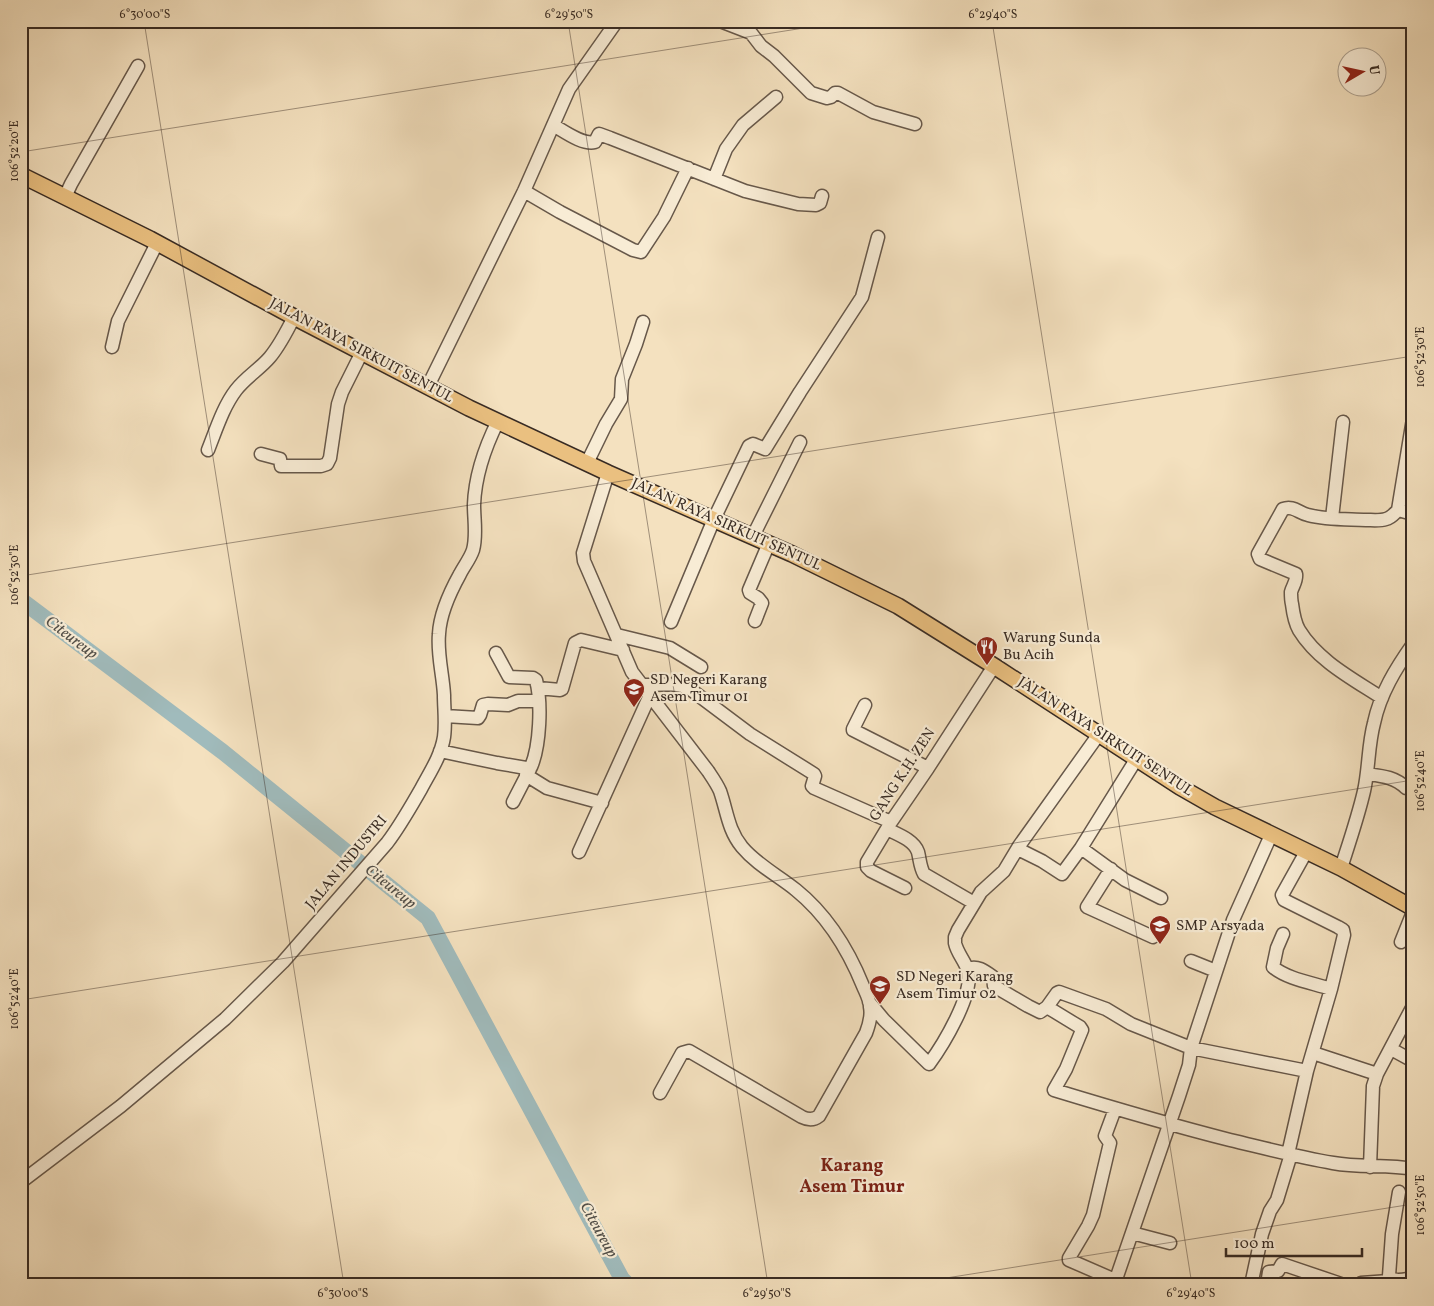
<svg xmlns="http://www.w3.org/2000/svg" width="1434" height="1306" viewBox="0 0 1434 1306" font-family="Vollkorn,serif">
	<rect width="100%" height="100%" fill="#f4e1bf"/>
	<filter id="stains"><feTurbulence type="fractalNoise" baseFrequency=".004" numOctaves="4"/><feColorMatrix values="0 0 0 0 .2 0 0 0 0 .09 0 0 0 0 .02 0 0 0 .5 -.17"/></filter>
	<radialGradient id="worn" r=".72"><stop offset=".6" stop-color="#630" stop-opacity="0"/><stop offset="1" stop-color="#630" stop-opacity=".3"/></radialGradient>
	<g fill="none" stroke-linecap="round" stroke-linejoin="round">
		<path stroke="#a0bbbc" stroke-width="16" d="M 21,600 L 223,752 L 428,918 L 622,1279 L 628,1285"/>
		<g stroke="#67584a" stroke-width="15">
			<path id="minor" d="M 720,21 L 751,33 L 761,46 L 774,56 L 811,93 L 827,98 L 831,97 L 835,93 L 838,93 L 873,112 L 915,124
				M 553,125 C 564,131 582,145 595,142 L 599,134 L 610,138 L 745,191 L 798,204 L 816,205 L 820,203 L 822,196
				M 714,179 L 726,149 L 743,125 L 776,97
				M 524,191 L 560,212 L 633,250 L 641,252 L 664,217 L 688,168
				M 65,197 L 71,184 L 138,66
				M 112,347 L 118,321 L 157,243
				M 428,386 L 524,191 L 569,89 L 617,21
				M 1413,419 L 1398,510 L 1413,514
				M 208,450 C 216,430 223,407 236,390 C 246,377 260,369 270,357 C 280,345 287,331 294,317
				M 261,454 L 280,459 L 281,466 L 321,466 L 327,464 L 330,458 L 338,404 L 342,392 L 362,352
				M 587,463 L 606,424 L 621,399 L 622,379 L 636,344 L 643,322
				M 608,473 L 583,553 L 584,561 L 632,672 L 708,771 C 712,777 717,784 720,791 C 727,811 728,830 742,847 C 757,865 779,876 796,890 C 827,915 848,949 863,986 C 866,993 870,1000 870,1007 C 872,1016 869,1025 866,1033 L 819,1116 C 814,1120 808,1120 802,1117 L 689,1051 L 682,1053 L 660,1093
				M 1332,518 L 1343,422
				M 753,536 L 800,442
				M 755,621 L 762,603 L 758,598 L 750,593 L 749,590 L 769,543
				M 671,622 L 714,519 L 749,446 L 753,444 L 765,449 L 800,392 L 862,297 L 878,237
				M 617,635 L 670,648 L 701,667
				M 642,685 C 658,685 676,682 690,689 L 750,734 L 814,774 L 815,776 L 812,786 L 814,788 L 891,822
				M 538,688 L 560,690 L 562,689 L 575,643 L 581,640 L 623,650
				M 1382,698 C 1353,679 1318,661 1299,630 C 1295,623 1293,612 1292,604 C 1291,600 1291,596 1291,592 C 1293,585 1297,581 1296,574 L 1260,559 L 1258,554 L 1283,509 C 1293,505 1299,513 1308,515 C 1327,520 1347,519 1366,520 C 1372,520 1380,521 1386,519 C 1391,518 1394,514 1398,510
				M 865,705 L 853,729 L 853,730 L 928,768
				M 445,716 L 478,718 L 480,715 L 483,705 L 488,704 L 508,705 L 518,701 L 538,701
				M 440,751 L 497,763 L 526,768 L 531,767 C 540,746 542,703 536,680 L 533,678 L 509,677 L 496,653
				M 1367,774 C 1382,776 1395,777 1406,788
				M 526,775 L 547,788 L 602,803
				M 513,802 L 530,769
				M 887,829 C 897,834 914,840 918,852 C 920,860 920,867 924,874 L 974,903
				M 1081,848 L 1125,880 L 1161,898
				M 1018,849 L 1042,861 L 1062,874 L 1081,848 L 1137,758
				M 579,852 L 650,695
				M 1341,868 C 1349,843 1358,817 1364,791 C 1369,769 1368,745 1374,723 C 1380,694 1396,668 1413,644
				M 1111,869 L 1087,907 L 1153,937
				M 905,888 L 871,871 L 867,867 L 867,862 L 891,822 L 928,768 L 994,666
				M 1283,934 L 1277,948 L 1273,967 C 1287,979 1313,983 1331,989
				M 1401,942 L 1413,912
				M 1191,961 L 1216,971
				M 967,969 C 978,965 985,971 993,977 L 994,986 L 1028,1006 L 1040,1012 L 1047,1007 L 1057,993 L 1059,992 L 1106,1009 L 1131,1024 L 1191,1048 L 1307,1071
				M 869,1002 L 884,1020 L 929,1064 C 943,1045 974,994 968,971 C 965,961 957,953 955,943 L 955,937 L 958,930 L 981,892 L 1004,871 L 1019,846 L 1099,734
				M 1047,1007 L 1080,1027 L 1082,1030 L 1066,1069 L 1054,1090 C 1113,1108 1171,1125 1230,1140 C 1264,1148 1298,1157 1333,1163 C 1360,1168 1387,1164 1413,1169
				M 1391,1049 L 1413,1061
				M 1313,1053 L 1377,1074
				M 1288,1154 L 1307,1071 L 1331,989 L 1344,935 L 1343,930 L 1338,927 L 1284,900 L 1282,895 L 1306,852
				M 1370,1167 L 1373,1086 L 1377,1074 L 1413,1006
				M 21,1182 L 121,1106 L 225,1019 L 283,962 L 387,843 C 400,826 410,808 421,789 C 430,772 441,756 444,737 C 446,723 444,709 444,695 C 443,675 437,654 439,634 C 440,613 450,592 460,574 C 464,566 470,559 473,550 C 477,536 474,520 474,505 C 475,476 485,447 498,421
				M 1399,1192 L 1392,1234 L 1389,1276 C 1394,1283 1405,1279 1413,1278
				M 1132,1233 L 1170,1243
				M 1115,1280 L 1069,1260 L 1069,1258 L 1088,1226 L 1093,1215 L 1110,1143 L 1105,1136 L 1115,1109
				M 1114,1285 L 1179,1096 L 1189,1065 L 1191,1048 L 1233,920 L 1271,835
				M 1251,1285 L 1262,1234 L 1270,1211 L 1277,1200 L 1291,1154
				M 1267,1285 L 1269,1272 L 1278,1271 L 1282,1264 L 1344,1285
				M 1359,1285 L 1361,1283 L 1389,1281 L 1392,1279"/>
		</g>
		<g stroke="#382b23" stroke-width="18">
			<path id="major" d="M 21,175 L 150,239 L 294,317 L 469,408 L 608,473 L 792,554 L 898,606 L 994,666 L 1180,787 L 1215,807 L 1341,868 L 1413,908"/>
		</g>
		<use href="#minor" stroke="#f8ecd5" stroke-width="12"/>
		<use href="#major" stroke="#eac080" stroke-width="15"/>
	</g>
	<path fill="none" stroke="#382b23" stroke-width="1" stroke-opacity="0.45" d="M 144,21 L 344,1285M 568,21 L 768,1285M 992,21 L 1192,1285M 21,152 L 848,21M 21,576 L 1413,356M 21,1000 L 1413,780M 902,1285 L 1413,1204"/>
	<defs>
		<g id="restaurant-pin" transform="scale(1.125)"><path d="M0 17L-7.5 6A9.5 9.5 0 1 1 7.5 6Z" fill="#8f2418" stroke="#f8ecd5"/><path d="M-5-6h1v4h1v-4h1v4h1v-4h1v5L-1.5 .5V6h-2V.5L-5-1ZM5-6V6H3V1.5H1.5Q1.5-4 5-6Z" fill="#fff"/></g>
		<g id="school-pin" transform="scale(1.125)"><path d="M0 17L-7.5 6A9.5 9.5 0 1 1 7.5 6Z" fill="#8f2418" stroke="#f8ecd5"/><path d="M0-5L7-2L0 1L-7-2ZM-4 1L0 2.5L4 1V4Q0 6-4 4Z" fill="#fff"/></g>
	</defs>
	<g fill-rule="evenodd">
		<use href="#restaurant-pin" x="987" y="647"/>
		<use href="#school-pin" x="634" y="689"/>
		<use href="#school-pin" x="1160" y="926"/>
		<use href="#school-pin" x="880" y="986"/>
	</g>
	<g text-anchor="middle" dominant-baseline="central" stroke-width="4.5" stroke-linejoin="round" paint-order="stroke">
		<g font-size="15" fill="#382b23" stroke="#f8ecd5">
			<text transform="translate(361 351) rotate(28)">JALAN RAYA SIRKUIT SENTUL</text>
			<text transform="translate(726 525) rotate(24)">JALAN RAYA SIRKUIT SENTUL</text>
			<text transform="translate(1105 737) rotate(33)">JALAN RAYA SIRKUIT SENTUL</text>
			<text transform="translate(903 775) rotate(-57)">GANG K.H. ZEN</text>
			<text transform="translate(347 863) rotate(-50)">JALAN INDUSTRI</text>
		</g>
		<g font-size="15" fill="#382b23" stroke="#f8ecd5" text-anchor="start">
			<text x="1003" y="638">Warung Sunda<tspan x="1003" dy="17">Bu Acih</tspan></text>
			<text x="650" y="680">SD Negeri Karang<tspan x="650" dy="17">Asem Timur 01</tspan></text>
			<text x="1176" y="926">SMP Arsyada</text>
			<text x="896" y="977">SD Negeri Karang<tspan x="896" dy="17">Asem Timur 02</tspan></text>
		</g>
		<g font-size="16" font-style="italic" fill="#524f49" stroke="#f8ecd5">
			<text transform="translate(71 638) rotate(37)">Citeureup</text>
			<text transform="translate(390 887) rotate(39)">Citeureup</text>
			<text transform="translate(598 1230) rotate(61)">Citeureup</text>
		</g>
		<g font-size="18" font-weight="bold" fill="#7a1f14" stroke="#f8ecd5">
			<text x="852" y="1166">Karang<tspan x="852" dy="21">Asem Timur</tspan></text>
		</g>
	</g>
	<rect width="1434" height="1306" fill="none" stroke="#f4e1bf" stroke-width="55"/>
	<g transform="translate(1362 72) rotate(81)"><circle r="24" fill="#f8ecd5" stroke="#ab9f8e"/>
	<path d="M0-4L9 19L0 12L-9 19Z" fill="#8f2418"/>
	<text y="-8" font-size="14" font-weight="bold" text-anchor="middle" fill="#382b23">U</text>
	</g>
	<path d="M1226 1248v8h136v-8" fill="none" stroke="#382b23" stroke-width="2.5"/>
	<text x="1234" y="1248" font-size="15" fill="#382b23" stroke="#f8ecd5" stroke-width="4" paint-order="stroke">100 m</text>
	<rect x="28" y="28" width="1378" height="1250" fill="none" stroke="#382b23" stroke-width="2"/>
	<g font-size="12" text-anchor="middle" fill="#382b23">
		<text x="145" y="18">6°30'00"S</text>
		<text x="569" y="18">6°29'50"S</text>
		<text x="993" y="18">6°29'40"S</text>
		<text transform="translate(14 151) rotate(-90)" y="4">106°52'20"E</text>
		<text transform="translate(1420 357) rotate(-90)" y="4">106°52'30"E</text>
		<text transform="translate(14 575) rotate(-90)" y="4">106°52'30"E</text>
		<text transform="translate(1420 781) rotate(-90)" y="4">106°52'40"E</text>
		<text transform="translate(14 999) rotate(-90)" y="4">106°52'40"E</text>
		<text transform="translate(1420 1205) rotate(-90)" y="4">106°52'50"E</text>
		<text x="343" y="1297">6°30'00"S</text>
		<text x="767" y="1297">6°29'50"S</text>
		<text x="1191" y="1297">6°29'40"S</text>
	</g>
	<rect width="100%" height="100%" filter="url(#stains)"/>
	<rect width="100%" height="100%" fill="url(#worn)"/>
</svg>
